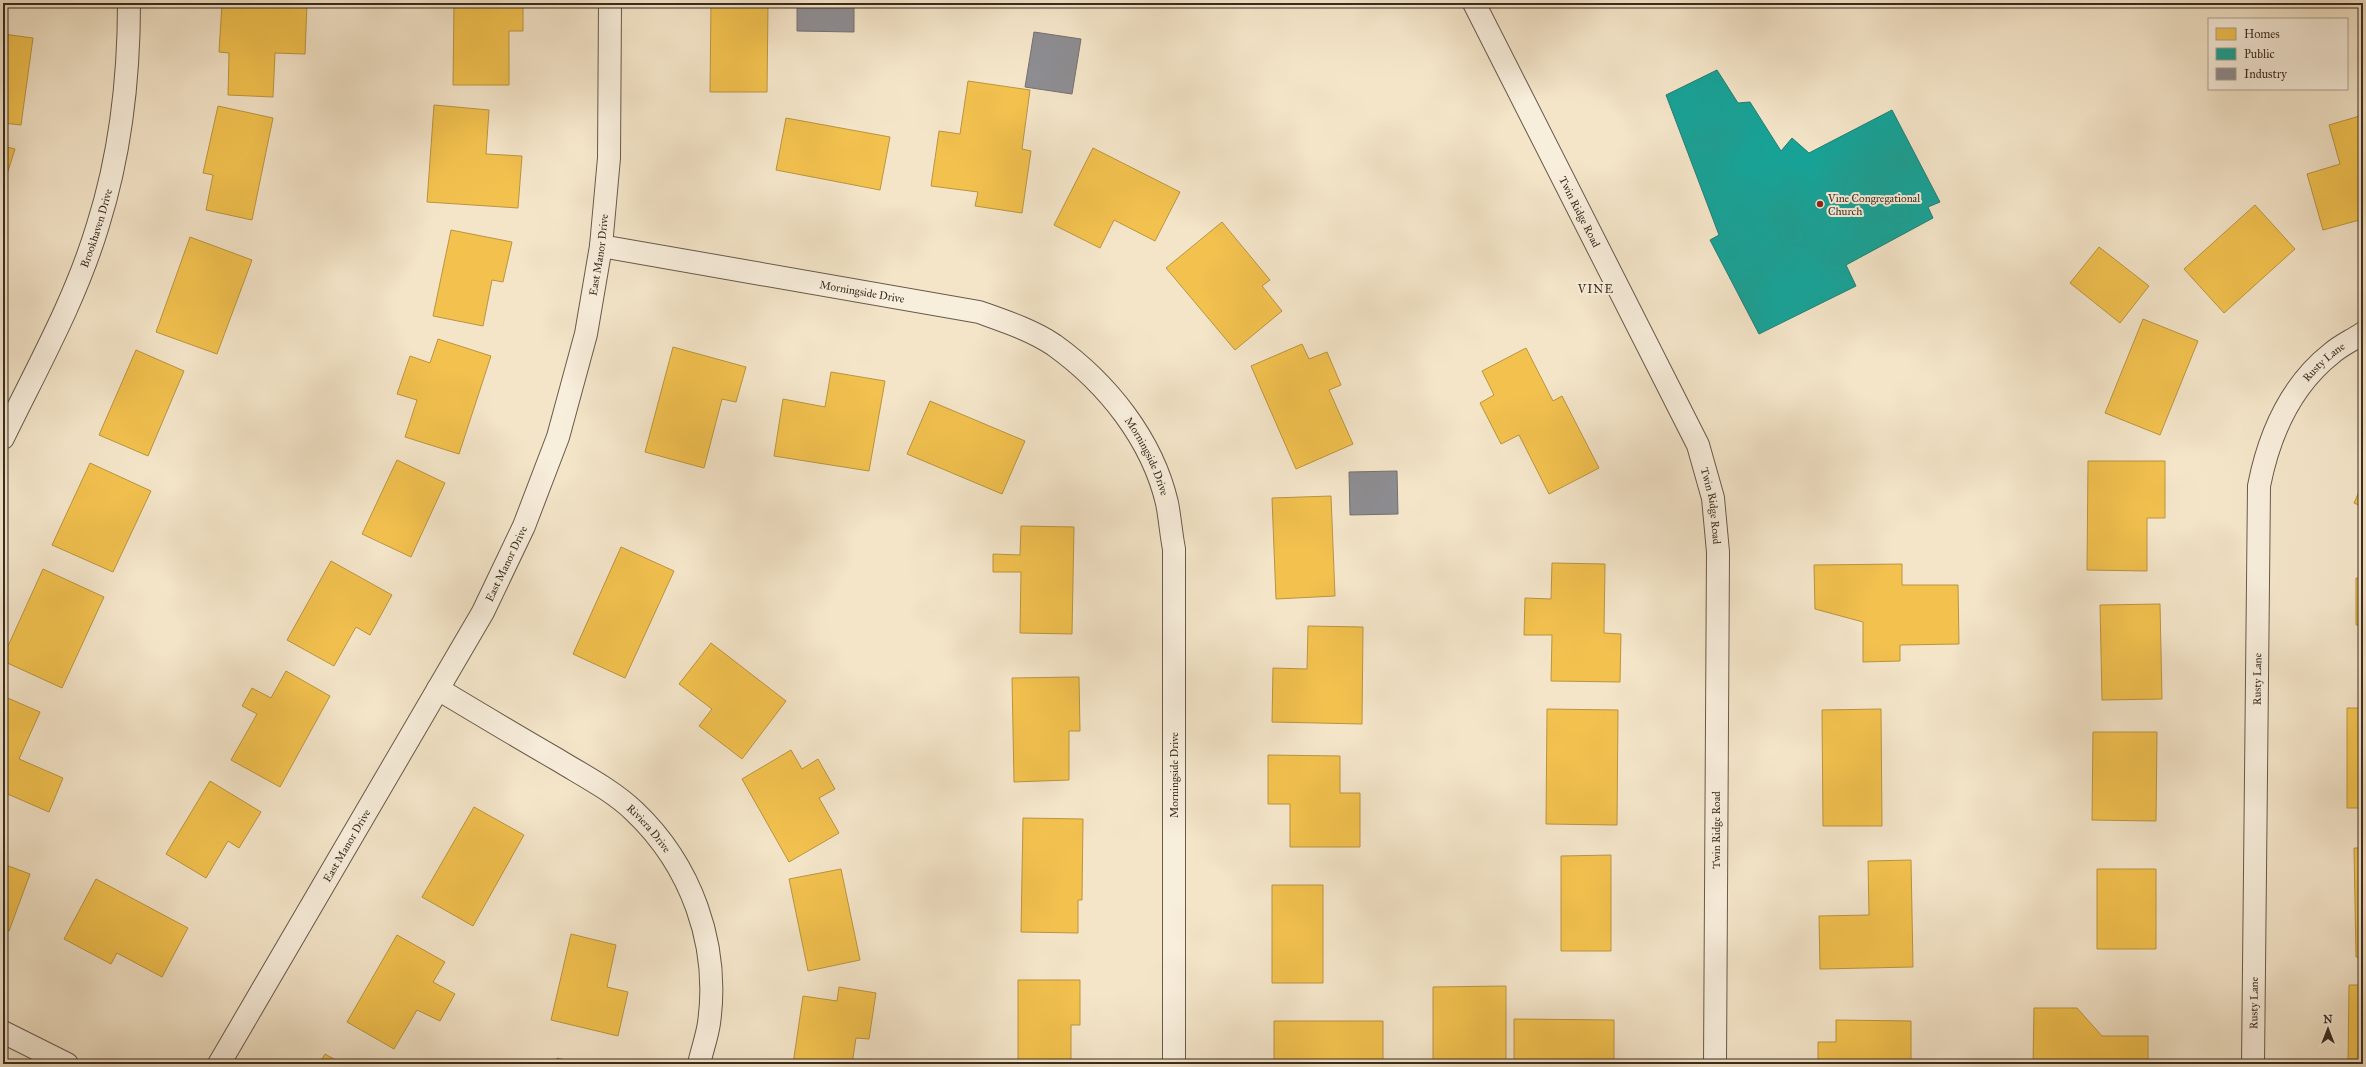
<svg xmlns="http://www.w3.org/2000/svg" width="2366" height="1067" viewBox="0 0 2366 1067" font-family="'IM FELL Great Primer',serif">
	<rect width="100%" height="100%" fill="#f4e5c9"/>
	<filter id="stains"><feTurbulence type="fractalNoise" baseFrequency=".005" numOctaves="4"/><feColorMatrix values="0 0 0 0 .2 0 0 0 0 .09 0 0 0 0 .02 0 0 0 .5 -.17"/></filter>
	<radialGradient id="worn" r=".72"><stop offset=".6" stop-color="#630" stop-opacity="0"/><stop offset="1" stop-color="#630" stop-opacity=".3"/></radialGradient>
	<path fill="#f2c14e" stroke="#ba9440" d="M 222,3 L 307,3 L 305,54 L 275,53 L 273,97 L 228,95 L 229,53 L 219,52 Z
		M 454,3 L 523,3 L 523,31 L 509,31 L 509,85 L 453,85 Z
		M 711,3 L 768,3 L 767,92 L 710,92 Z
		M 3,34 L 33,38 L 21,125 L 3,123 Z
		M 968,81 L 1030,90 L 1022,149 L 1031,151 L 1022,213 L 975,206 L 978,192 L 931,186 L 939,131 L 960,134 Z
		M 434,105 L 489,110 L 486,154 L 522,156 L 518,208 L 427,202 Z
		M 218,106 L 273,118 L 252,220 L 206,210 L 213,175 L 203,173 Z
		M 2363,115 L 2363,219 L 2323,230 L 2307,174 L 2340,164 L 2329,125 Z
		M 786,118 L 890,137 L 880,190 L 776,170 Z
		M 3,146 L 15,149 L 3,187 Z
		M 1093,148 L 1180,192 L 1155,241 L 1114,220 L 1100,248 L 1054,225 Z
		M 2255,205 L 2295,249 L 2224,313 L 2184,269 Z
		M 1222,222 L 1270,280 L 1262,286 L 1282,311 L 1235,350 L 1166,268 Z
		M 451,230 L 512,242 L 503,282 L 492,280 L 483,326 L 433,316 Z
		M 190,237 L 252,260 L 217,354 L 156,332 Z
		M 2099,247 L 2149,286 L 2120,323 L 2070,283 Z
		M 2143,319 L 2198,341 L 2160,435 L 2105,413 Z
		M 438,339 L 491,356 L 459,454 L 405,437 L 417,400 L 397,394 L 410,356 L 430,363 Z
		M 1302,344 L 1309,359 L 1327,352 L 1341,385 L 1329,390 L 1353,444 L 1296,469 L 1251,366 Z
		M 673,347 L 746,367 L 736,402 L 722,399 L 704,468 L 645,452 Z
		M 1526,348 L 1553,401 L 1562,396 L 1599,468 L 1549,494 L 1519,435 L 1501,444 L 1480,403 L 1494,395 L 1482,371 Z
		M 136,350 L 184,371 L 148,456 L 99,435 Z
		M 831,372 L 885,381 L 869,471 L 774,456 L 783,399 L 825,407 Z
		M 930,401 L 1025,441 L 1002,494 L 907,454 Z
		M 397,460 L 445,483 L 411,557 L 362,534 Z
		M 2088,461 L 2165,461 L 2165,518 L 2147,518 L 2147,571 L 2087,570 Z
		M 90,463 L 151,491 L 113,572 L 52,545 Z
		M 2363,483 L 2363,507 L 2354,503 Z
		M 1331,496 L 1335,596 L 1276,599 L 1272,498 Z
		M 1021,526 L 1074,527 L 1072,634 L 1020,633 L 1021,572 L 993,572 L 993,554 L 1020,555 Z
		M 621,547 L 674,571 L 625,678 L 573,654 Z
		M 331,561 L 392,595 L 370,635 L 356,627 L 334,666 L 287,640 Z
		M 1552,563 L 1605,564 L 1604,633 L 1621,634 L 1620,682 L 1551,681 L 1552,635 L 1524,635 L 1525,598 L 1551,599 Z
		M 1902,564 L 1902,585 L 1958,585 L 1959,644 L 1900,645 L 1900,661 L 1863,662 L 1863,622 L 1815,609 L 1814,565 Z
		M 43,569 L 104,597 L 62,688 L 3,661 L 3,657 Z
		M 2356,578 L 2363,578 L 2363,625 L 2356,625 Z
		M 2160,604 L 2162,699 L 2102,700 L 2100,605 Z
		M 1308,626 L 1363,627 L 1362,724 L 1272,722 L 1273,668 L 1307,669 Z
		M 711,643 L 786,701 L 742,759 L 699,726 L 712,709 L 679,684 Z
		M 286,671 L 330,696 L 280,787 L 231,760 L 257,714 L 242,706 L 252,688 L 271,698 Z
		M 1079,677 L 1080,731 L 1069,731 L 1069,780 L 1014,782 L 1012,678 Z
		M 3,696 L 40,712 L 19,759 L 63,778 L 49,812 L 3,792 Z
		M 2347,708 L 2363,708 L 2363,808 L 2347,808 Z
		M 1547,709 L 1618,710 L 1617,825 L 1546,824 Z
		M 1881,709 L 1882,826 L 1823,826 L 1822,710 Z
		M 2093,732 L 2157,732 L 2156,821 L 2092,820 Z
		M 791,750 L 802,769 L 818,759 L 835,789 L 819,798 L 839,833 L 789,862 L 742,779 Z
		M 1268,755 L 1340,756 L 1340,793 L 1360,793 L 1360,847 L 1290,847 L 1290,804 L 1268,804 Z
		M 210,781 L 261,812 L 239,848 L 228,841 L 206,878 L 166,854 Z
		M 474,807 L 524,835 L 473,926 L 422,897 Z
		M 1023,818 L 1083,819 L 1082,900 L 1078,900 L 1078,933 L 1021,932 Z
		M 2354,848 L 2363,848 L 2363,957 L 2356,957 Z
		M 1611,855 L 1611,951 L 1561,951 L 1561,856 Z
		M 1911,860 L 1913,967 L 1820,969 L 1819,916 L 1869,915 L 1868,861 Z
		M 3,864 L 30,874 L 9,931 L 3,929 Z
		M 841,869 L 860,960 L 808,971 L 789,879 Z
		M 2097,869 L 2156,869 L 2156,949 L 2097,949 Z
		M 96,879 L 188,928 L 162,977 L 117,953 L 111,964 L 64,939 Z
		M 1272,885 L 1323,885 L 1323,983 L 1272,983 Z
		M 571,934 L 616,945 L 607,987 L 628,992 L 618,1036 L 551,1020 Z
		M 397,935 L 445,962 L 433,982 L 455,994 L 440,1021 L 417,1010 L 394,1049 L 347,1022 Z
		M 1018,980 L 1080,980 L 1080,1025 L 1071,1025 L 1071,1064 L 1018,1064 Z
		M 2349,985 L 2363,985 L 2363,1064 L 2348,1064 Z
		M 1506,986 L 1506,1060 L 1433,1060 L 1433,987 Z
		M 839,987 L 876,993 L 869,1039 L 856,1038 L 852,1064 L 793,1064 L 803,996 L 837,1001 Z
		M 2034,1008 L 2077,1008 L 2102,1036 L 2148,1036 L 2148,1064 L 2033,1064 Z
		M 1514,1019 L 1614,1020 L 1614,1064 L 1514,1064 Z
		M 1836,1020 L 1911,1021 L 1911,1064 L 1818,1064 L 1818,1042 L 1836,1042 Z
		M 1274,1021 L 1383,1021 L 1383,1064 L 1274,1064 Z
		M 325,1054 L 343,1064 L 319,1064 Z
		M 557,1058 L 582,1064 L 556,1064 Z"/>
	<path fill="#17a398" stroke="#217f74" d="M 1717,70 L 1738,103 L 1750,102 L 1781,151 L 1792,138 L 1809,153 L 1892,110 L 1940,202 L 1928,207 L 1933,218 L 1846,265 L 1856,286 L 1759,334 L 1710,240 L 1719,235 L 1666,95 Z"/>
	<path fill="#8d8d92" stroke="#747070" d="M 797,3 L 854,3 L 854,32 L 797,31 Z
		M 1034,32 L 1081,39 L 1072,94 L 1025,87 Z
		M 1397,471 L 1398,514 L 1350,515 L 1349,472 Z"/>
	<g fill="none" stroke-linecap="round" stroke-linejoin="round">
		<g stroke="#675a4a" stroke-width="24">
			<g id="minor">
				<path id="s1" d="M 1474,3 L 1698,445 L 1713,498 L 1718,552 L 1715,1064"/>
				<path id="s2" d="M 601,246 L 979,312 C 1004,321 1032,330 1054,345 C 1107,383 1152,439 1167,503 C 1170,518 1171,534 1174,549 L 1174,1064"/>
				<path id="s3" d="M 3,438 C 37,368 76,299 98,225 C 121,152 129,79 129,3"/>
				<path id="s4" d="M 438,689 C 478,713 518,737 558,760 C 584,776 612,790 634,811 C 691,865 720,944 709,1023 C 707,1037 702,1050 699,1064"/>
				<path d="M 3,1032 L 67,1064"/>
				<path id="s5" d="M 219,1064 L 483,612 L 524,526 L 558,437 L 586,334 L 601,246 L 609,158 L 610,3"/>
				<path id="s6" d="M 2253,1064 L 2259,486 C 2269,435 2290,386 2332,353 C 2341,345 2353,340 2363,333"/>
			</g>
		</g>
		<use href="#minor" stroke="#f8eedc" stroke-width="22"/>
	</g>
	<circle fill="#8f2418" stroke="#f8eedc" stroke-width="1.5" cx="1820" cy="204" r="4"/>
	<g text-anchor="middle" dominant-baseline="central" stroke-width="4" stroke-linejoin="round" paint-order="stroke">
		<g font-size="11" fill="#382b1f" stroke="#f8eedc" text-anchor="start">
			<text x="1828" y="198">Vine Congregational<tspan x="1828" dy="13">Church</tspan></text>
		</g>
		<g font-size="11" fill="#382b1f" stroke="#f8eedc">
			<text stroke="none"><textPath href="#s1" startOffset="234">Twin Ridge Road</textPath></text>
			<text stroke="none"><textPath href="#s3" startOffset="230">Brookhaven Drive</textPath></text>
			<text stroke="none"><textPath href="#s5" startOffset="901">East Manor Drive</textPath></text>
			<text stroke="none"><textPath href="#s2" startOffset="265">Morningside Drive</textPath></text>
			<text stroke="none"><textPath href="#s6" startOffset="721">Rusty Lane</textPath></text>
			<text stroke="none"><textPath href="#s2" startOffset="613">Morningside Drive</textPath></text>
			<text stroke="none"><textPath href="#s1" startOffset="558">Twin Ridge Road</textPath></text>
			<text stroke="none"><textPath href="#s5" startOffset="577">East Manor Drive</textPath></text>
			<text stroke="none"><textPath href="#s6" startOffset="385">Rusty Lane</textPath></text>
			<text transform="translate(1174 775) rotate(-90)">Morningside Drive</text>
			<text stroke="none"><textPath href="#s4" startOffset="254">Riviera Drive</textPath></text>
			<text transform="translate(1716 830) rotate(-90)">Twin Ridge Road</text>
			<text stroke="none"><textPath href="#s5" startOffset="253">East Manor Drive</textPath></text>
			<text stroke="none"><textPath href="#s6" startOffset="61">Rusty Lane</textPath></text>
		</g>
		<g font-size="12" letter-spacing="1" fill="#382b1f" stroke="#f8eedc">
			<text x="1596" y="289">VINE</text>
		</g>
	</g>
	<rect width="2366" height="1067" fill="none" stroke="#f4e5c9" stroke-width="16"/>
	<rect x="4" y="4" width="2358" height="1059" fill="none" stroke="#382b1f" stroke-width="2"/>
	<rect x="8" y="8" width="2350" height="1051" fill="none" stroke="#382b1f"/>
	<rect x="2208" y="18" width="140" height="72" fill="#f8eedc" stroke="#aba090"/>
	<rect x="2216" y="28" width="20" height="12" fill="#f2c14e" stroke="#aba090"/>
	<text x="2244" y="38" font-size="12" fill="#382b1f">Homes</text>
	<rect x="2216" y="48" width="20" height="12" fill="#17a398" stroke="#aba090"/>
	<text x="2244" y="58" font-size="12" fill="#382b1f">Public</text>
	<rect x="2216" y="68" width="20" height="12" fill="#8d8d92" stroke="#aba090"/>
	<text x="2244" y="78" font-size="12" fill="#382b1f">Industry</text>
	<g transform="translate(2328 1029)" stroke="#f8eedc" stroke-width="3" paint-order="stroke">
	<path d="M0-3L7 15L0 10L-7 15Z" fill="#382b1f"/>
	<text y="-6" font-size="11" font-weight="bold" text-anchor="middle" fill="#382b1f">N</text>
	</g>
	<rect width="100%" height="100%" filter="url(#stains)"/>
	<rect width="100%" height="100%" fill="url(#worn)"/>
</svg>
